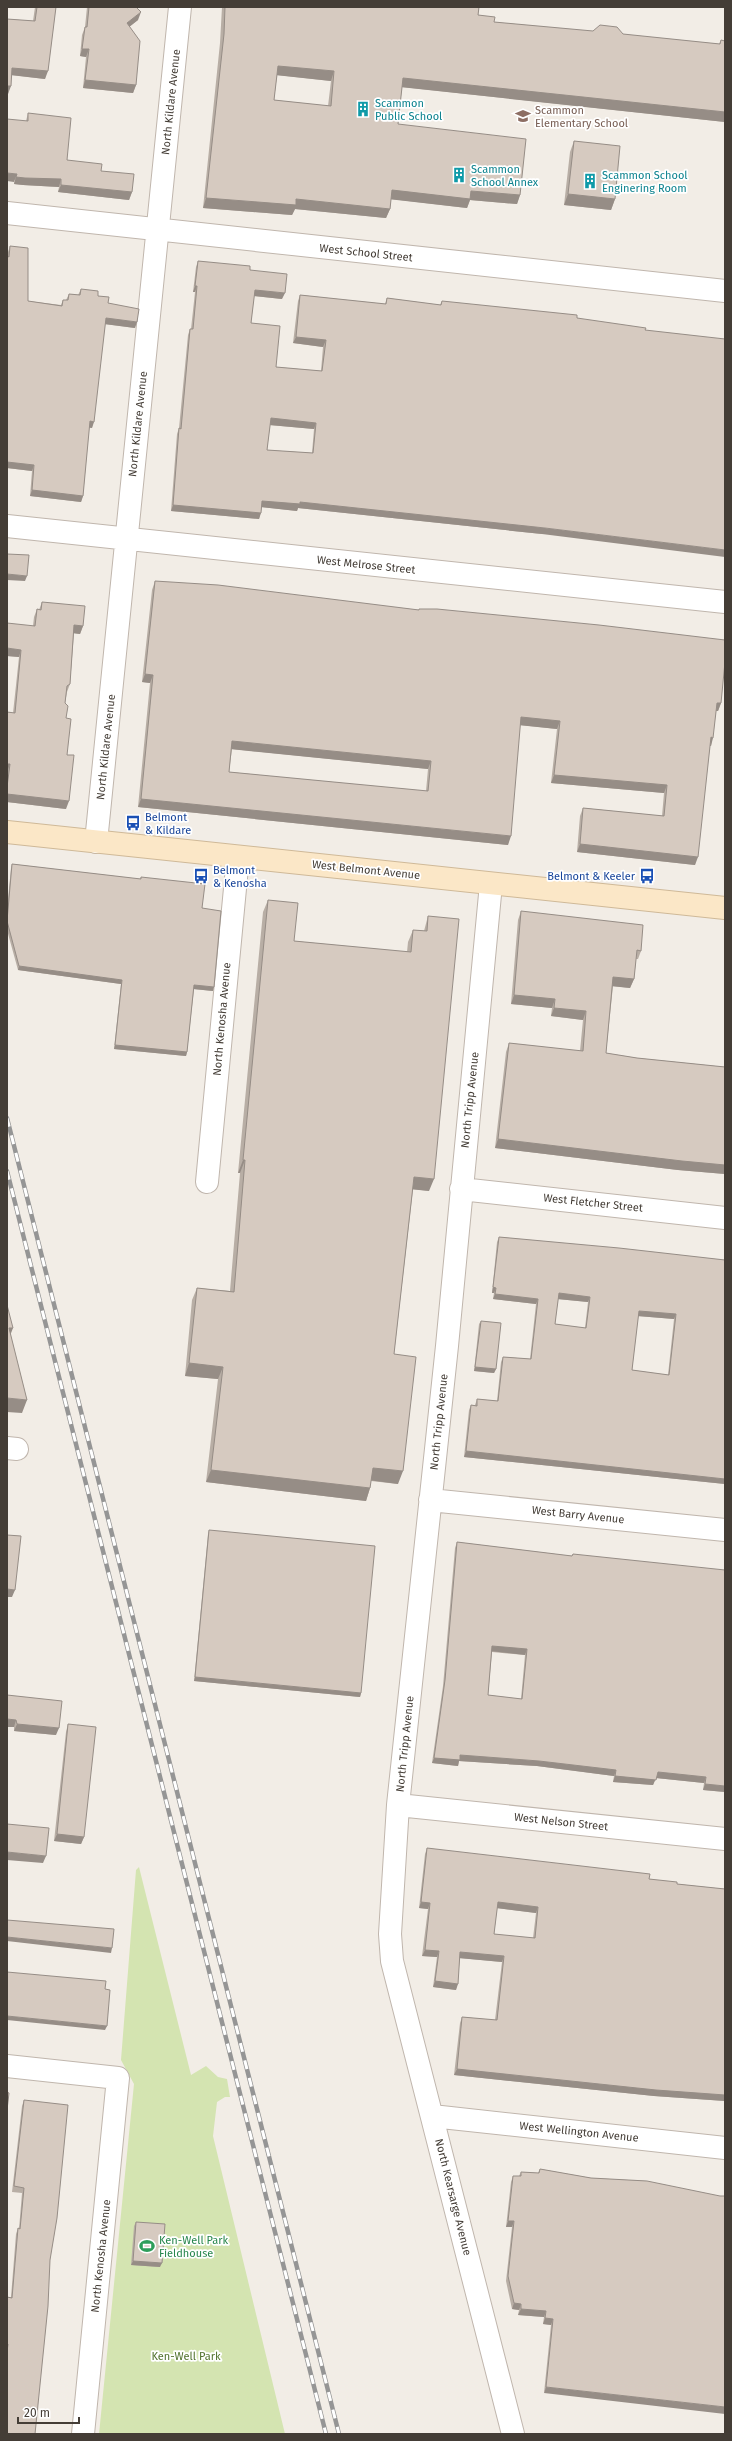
<svg xmlns="http://www.w3.org/2000/svg" width="732" height="2441" viewBox="0 0 732 2441" font-family="'Fira Sans',sans-serif">
	<rect width="100%" height="100%" fill="#f2ede6"/>
	<path fill="#d4e4b1" d="M 139,1867 L 191,2075 L 206,2066 L 218,2077 L 227,2079 L 230,2097 L 225,2097 L 217,2102 L 213,2136 L 285,2434 L 99,2434 L 134,2084 L 121,2060 L 136,1870 Z"/>
	<g fill="none" stroke-linecap="round" stroke-linejoin="round">
		<g stroke="#c0b6ad" stroke-width="24">
			<path id="street" d="M 7,213 L 725,291
				M 7,526 L 725,602
				M 96,842 L 180,7
				M 491,884 L 447,1346 L 398,1805 L 390,1934 L 392,1961 L 513,2434
				M 207,1182 L 238,857
				M 461,1189 L 725,1218
				M 7,1448 L 17,1449
				M 430,1500 L 725,1530
				M 398,1805 L 725,1839
				M 7,2066 L 118,2078 L 83,2434
				M 432,2116 L 725,2148"/>
		</g>
		<g stroke="#cfb998" stroke-width="24">
			<path id="secondary" d="M 7,832 L 725,908"/>
		</g>
		<use href="#street" stroke="#fff" stroke-width="22"/>
		<use href="#secondary" stroke="#fbe7c7" stroke-width="22"/>
		<g stroke="#959595" stroke-width="4.5">
			<path id="rail" d="M 7,1118 L 339,2434
				M 7,1171 L 326,2434"/>
		</g>
		<use href="#rail" stroke="#fff" stroke-width="3" stroke-dasharray="9" stroke-linecap="butt"/>
	</g>
	<path fill="#b8aea5" fill-rule="evenodd" d="M 35,7 L 56,7 L 45,79 L 12,75 L 8,94 L 7,19 L 33,21 Z
		M 87,7 L 137,7 L 138,20 L 129,27 L 136,85 L 133,93 L 83,88 L 86,57 L 80,56 L 82,35 L 85,27 Z
		M 222,7 L 479,7 L 478,15 L 494,22 L 719,44 L 721,40 L 725,41 L 725,122 L 402,87 L 398,124 L 520,195 L 517,204 L 470,200 L 467,208 L 391,199 L 390,209 L 386,218 L 295,209 L 292,215 L 203,208 L 220,43 ZM 277,75 L 331,81 L 328,106 L 274,100 Z
		M 28,113 L 67,160 L 101,171 L 132,192 L 129,200 L 58,192 L 59,187 L 23,185 L 14,184 L 26,121 Z
		M 574,141 L 615,199 L 611,210 L 564,205 L 570,152 Z
		M 10,246 L 28,301 L 61,305 L 63,300 L 66,300 L 69,294 L 78,295 L 81,289 L 98,296 L 108,303 L 135,328 L 105,324 L 92,428 L 89,428 L 83,496 L 81,502 L 30,496 L 32,471 L 7,468 L 7,256 L 8,252 Z
		M 198,261 L 250,270 L 282,299 L 254,296 L 251,323 L 276,367 L 321,371 L 323,347 L 293,343 L 298,301 L 300,295 L 385,304 L 387,298 L 440,305 L 442,301 L 542,534 L 298,508 L 297,511 L 262,507 L 259,519 L 171,511 L 177,434 L 179,428 L 188,335 L 190,329 L 191,329 L 195,292 L 193,292 L 196,267 ZM 270,425 L 314,429 L 312,453 L 267,450 Z
		M 155,581 L 419,610 L 419,609 L 721,703 L 718,711 L 716,711 L 711,746 L 710,746 L 695,865 L 577,852 L 580,816 L 583,808 L 662,816 L 664,793 L 551,783 L 557,729 L 520,725 L 508,845 L 138,807 L 150,683 L 142,682 L 152,590 ZM 232,749 L 428,769 L 426,791 L 229,772 Z
		M 42,602 L 83,626 L 80,634 L 74,633 L 70,684 L 67,692 L 65,703 L 66,718 L 67,755 L 66,809 L 7,802 L 7,712 L 13,713 L 19,657 L 7,656 L 33,626 L 34,617 L 37,609 L 39,610 Z
		M 12,864 L 140,879 L 141,877 L 202,908 L 213,991 L 194,989 L 187,1052 L 186,1056 L 114,1049 L 121,984 L 18,970 L 7,930 L 7,910 L 11,868 Z
		M 268,900 L 294,941 L 407,952 L 408,942 L 413,930 L 424,931 L 428,916 L 429,1191 L 413,1189 L 394,1354 L 398,1484 L 371,1481 L 370,1488 L 366,1501 L 206,1482 L 218,1379 L 185,1376 L 192,1300 L 197,1288 L 230,1291 L 240,1173 L 238,1173 L 263,912 Z
		M 521,911 L 641,951 L 638,959 L 636,959 L 634,979 L 630,988 L 613,986 L 606,1053 L 637,1058 L 725,1067 L 725,1174 L 678,1170 L 495,1148 L 506,1052 L 509,1043 L 580,1051 L 583,1020 L 551,1016 L 552,1008 L 511,1004 L 518,920 Z
		M 499,1237 L 725,1260 L 725,1484 L 464,1457 L 469,1410 L 471,1405 L 475,1405 L 477,1399 L 497,1401 L 501,1362 L 503,1357 L 530,1359 L 536,1304 L 493,1299 L 494,1293 L 492,1293 L 497,1242 ZM 558,1299 L 588,1302 L 585,1328 L 555,1324 ZM 638,1316 L 674,1319 L 668,1375 L 632,1370 Z
		M 481,1321 L 496,1369 L 494,1373 L 474,1371 L 479,1324 Z
		M 209,1530 L 361,1693 L 360,1697 L 194,1681 L 208,1534 Z
		M 457,1542 L 572,1556 L 573,1554 L 725,1792 L 703,1790 L 704,1783 L 656,1778 L 653,1785 L 613,1782 L 614,1776 L 537,1766 L 459,1761 L 458,1766 L 432,1763 L 443,1686 L 455,1548 ZM 492,1652 L 525,1655 L 521,1699 L 488,1695 Z
		M 7,1695 L 56,1735 L 14,1731 L 14,1727 Z
		M 68,1724 L 84,1837 L 81,1844 L 54,1841 L 66,1732 Z
		M 427,1848 L 649,1879 L 677,1884 L 725,1889 L 725,2101 L 654,2096 L 454,2075 L 460,2023 L 462,2017 L 495,2020 L 502,1962 L 460,1958 L 456,1990 L 433,1987 L 437,1957 L 422,1956 L 428,1909 L 419,1908 L 425,1854 ZM 497,1908 L 536,1913 L 533,1938 L 494,1934 Z
		M 24,2100 L 50,2260 L 7,2434 L 7,2297 L 11,2297 L 16,2234 L 18,2228 L 19,2229 L 22,2193 L 12,2192 L 22,2106 Z
		M 540,2169 L 591,2178 L 647,2181 L 544,2393 L 551,2325 L 543,2324 L 544,2317 L 518,2315 L 519,2310 L 512,2309 L 506,2281 L 512,2227 L 506,2227 L 511,2182 L 513,2176 L 519,2176 L 521,2172 L 538,2173 Z
		M 136,2222 L 160,2267 L 131,2265 L 134,2226 Z"/>
	<path fill="#968d86" d="M 141,12 L 138,20 L 124,31 L 127,23 Z
		M 82,49 L 89,49 L 86,57 L 80,56 Z
		M 278,66 L 334,71 L 331,81 L 275,75 Z
		M 12,68 L 48,71 L 45,79 L 10,75 Z
		M 403,78 L 725,112 L 725,122 L 400,87 Z
		M 85,80 L 136,85 L 133,93 L 83,88 Z
		M 7,86 L 11,86 L 8,94 L 7,94 Z
		M 7,173 L 17,174 L 14,182 L 7,181 Z
		M 16,177 L 61,179 L 59,187 L 23,185 L 14,184 Z
		M 61,185 L 132,192 L 129,200 L 58,192 Z
		M 392,190 L 471,191 L 520,195 L 517,204 L 470,200 L 467,208 L 388,199 Z
		M 568,194 L 615,199 L 611,210 L 564,205 Z
		M 206,198 L 296,199 L 390,209 L 386,218 L 295,209 L 292,215 L 203,208 Z
		M 195,286 L 197,286 L 195,292 L 193,292 Z
		M 255,290 L 285,293 L 282,299 L 253,296 Z
		M 106,318 L 137,322 L 135,328 L 104,324 Z
		M 296,337 L 326,340 L 323,347 L 293,343 Z
		M 271,418 L 316,423 L 314,429 L 269,425 Z
		M 90,421 L 94,422 L 92,428 L 88,427 Z
		M 7,462 L 34,465 L 32,471 L 7,468 Z
		M 32,490 L 83,496 L 81,502 L 30,496 Z
		M 262,501 L 300,502 L 545,528 L 725,550 L 725,557 L 542,534 L 298,508 L 297,511 L 260,507 Z
		M 173,505 L 261,513 L 259,519 L 171,511 Z
		M 7,574 L 27,576 L 25,581 L 7,580 Z
		M 74,625 L 83,626 L 80,634 L 71,633 Z
		M 7,648 L 21,650 L 19,657 L 7,656 Z
		M 145,674 L 153,675 L 150,683 L 142,682 Z
		M 717,703 L 721,703 L 718,711 L 714,711 Z
		M 521,717 L 560,721 L 557,729 L 518,725 Z
		M 711,737 L 713,738 L 711,746 L 708,745 Z
		M 232,741 L 431,761 L 428,769 L 230,749 Z
		M 7,764 L 10,764 L 7,772 Z
		M 554,775 L 667,785 L 664,793 L 551,783 Z
		M 7,794 L 69,801 L 66,809 L 7,802 Z
		M 141,799 L 511,836 L 508,845 L 138,807 Z
		M 580,844 L 698,857 L 695,865 L 577,852 Z
		M 19,966 L 122,980 L 121,984 L 18,970 Z
		M 613,977 L 634,979 L 630,988 L 610,986 Z
		M 194,985 L 214,987 L 213,991 L 193,989 Z
		M 514,995 L 555,999 L 552,1008 L 511,1004 Z
		M 554,1008 L 586,1011 L 583,1020 L 551,1016 Z
		M 115,1045 L 187,1052 L 186,1056 L 114,1049 Z
		M 498,1139 L 725,1165 L 725,1174 L 678,1170 L 495,1148 Z
		M 243,1160 L 245,1160 L 240,1173 L 238,1173 Z
		M 414,1177 L 434,1179 L 429,1191 L 409,1189 Z
		M 493,1287 L 496,1288 L 494,1293 L 492,1293 Z
		M 559,1293 L 590,1297 L 588,1302 L 557,1299 Z
		M 495,1294 L 538,1299 L 536,1304 L 493,1299 Z
		M 639,1311 L 676,1314 L 674,1319 L 637,1316 Z
		M 9,1328 L 13,1328 L 8,1341 Z
		M 189,1363 L 223,1367 L 218,1379 L 185,1376 Z
		M 475,1367 L 496,1369 L 494,1373 L 474,1371 Z
		M 7,1398 L 27,1400 L 22,1413 L 7,1412 Z
		M 466,1451 L 725,1479 L 725,1484 L 464,1457 Z
		M 373,1468 L 403,1471 L 398,1484 L 368,1480 Z
		M 211,1470 L 370,1488 L 366,1501 L 206,1482 Z
		M 7,1589 L 15,1590 L 12,1597 L 7,1597 Z
		M 492,1646 L 527,1649 L 525,1655 L 490,1651 Z
		M 195,1677 L 361,1693 L 360,1697 L 194,1681 Z
		M 7,1719 L 16,1720 L 14,1727 L 7,1727 Z
		M 17,1724 L 59,1728 L 56,1735 L 14,1731 Z
		M 460,1755 L 539,1761 L 616,1770 L 614,1776 L 537,1766 L 459,1761 L 458,1766 L 432,1763 L 434,1758 Z
		M 658,1772 L 706,1777 L 704,1783 L 656,1778 L 653,1785 L 613,1782 L 615,1776 Z
		M 705,1784 L 725,1786 L 725,1792 L 703,1790 Z
		M 57,1834 L 84,1837 L 81,1844 L 54,1841 Z
		M 7,1852 L 46,1856 L 43,1863 L 7,1860 Z
		M 421,1902 L 430,1903 L 428,1909 L 419,1908 Z
		M 498,1902 L 538,1907 L 536,1913 L 496,1908 Z
		M 7,1937 L 112,1948 L 111,1953 L 7,1941 Z
		M 425,1950 L 439,1951 L 437,1957 L 422,1956 Z
		M 460,1952 L 504,1956 L 502,1962 L 458,1958 Z
		M 435,1981 L 458,1984 L 456,1990 L 433,1987 Z
		M 7,2016 L 107,2026 L 105,2030 L 7,2020 Z
		M 457,2069 L 725,2095 L 725,2101 L 654,2096 L 454,2075 Z
		M 508,2221 L 514,2221 L 512,2227 L 506,2227 Z
		M 133,2261 L 162,2263 L 160,2267 L 131,2265 Z
		M 514,2303 L 521,2304 L 519,2310 L 512,2309 Z
		M 521,2309 L 546,2311 L 544,2317 L 518,2315 Z
		M 545,2318 L 553,2319 L 551,2325 L 543,2324 Z
		M 546,2387 L 725,2407 L 725,2414 L 544,2393 Z"/>
	<path fill="#d6cac0" stroke="#968d86" fill-rule="evenodd" d="M 37,7 L 56,7 L 48,71 L 12,68 L 11,86 L 7,86 L 7,19 L 35,21 Z
		M 89,7 L 137,7 L 137,8 L 141,12 L 127,23 L 140,41 L 136,85 L 85,80 L 89,49 L 82,49 L 85,27 L 87,27 Z
		M 225,7 L 479,7 L 478,15 L 495,17 L 494,22 L 593,31 L 600,25 L 617,27 L 623,34 L 720,44 L 721,40 L 725,41 L 725,112 L 403,78 L 398,124 L 526,139 L 520,195 L 471,191 L 470,199 L 392,190 L 390,209 L 296,199 L 296,205 L 206,198 L 224,34 ZM 278,66 L 334,71 L 331,106 L 274,100 Z
		M 28,113 L 71,118 L 67,160 L 102,164 L 101,171 L 134,174 L 132,192 L 61,185 L 61,179 L 25,178 L 16,177 L 17,174 L 7,173 L 7,119 L 28,121 Z
		M 574,141 L 620,146 L 615,199 L 568,194 Z
		M 10,246 L 28,248 L 28,301 L 62,306 L 63,300 L 68,300 L 69,294 L 80,295 L 81,289 L 98,291 L 98,296 L 109,297 L 108,303 L 139,309 L 137,322 L 106,318 L 94,422 L 90,421 L 83,496 L 32,490 L 34,465 L 7,462 L 7,256 L 9,257 Z
		M 198,261 L 250,266 L 250,270 L 287,274 L 285,293 L 255,290 L 251,323 L 280,326 L 276,367 L 322,371 L 326,340 L 296,337 L 300,295 L 386,304 L 387,298 L 441,305 L 442,301 L 577,315 L 577,318 L 646,328 L 645,330 L 725,339 L 725,550 L 545,528 L 300,502 L 300,504 L 262,501 L 261,513 L 173,505 L 179,428 L 181,429 L 190,329 L 193,329 L 197,286 L 195,286 ZM 271,418 L 316,423 L 313,453 L 267,450 Z
		M 7,554 L 29,555 L 27,576 L 7,574 Z
		M 155,581 L 218,585 L 419,610 L 419,609 L 437,609 L 599,625 L 725,640 L 725,662 L 721,703 L 717,703 L 713,738 L 711,737 L 698,857 L 580,844 L 583,808 L 664,816 L 667,785 L 554,775 L 560,721 L 521,717 L 511,836 L 141,799 L 153,675 L 145,674 ZM 232,741 L 431,761 L 428,791 L 229,772 Z
		M 42,602 L 85,606 L 83,626 L 74,625 L 70,684 L 67,686 L 65,703 L 68,706 L 66,718 L 71,719 L 67,755 L 74,755 L 69,801 L 7,794 L 7,787 L 10,764 L 7,764 L 7,712 L 15,713 L 21,650 L 7,648 L 7,623 L 35,626 L 37,609 L 41,610 Z
		M 12,864 L 141,879 L 141,877 L 205,884 L 202,908 L 221,911 L 214,987 L 194,985 L 187,1052 L 115,1045 L 122,980 L 19,966 L 7,921 Z
		M 268,900 L 298,903 L 294,941 L 411,952 L 413,930 L 427,931 L 428,916 L 459,919 L 434,1179 L 414,1177 L 394,1354 L 416,1357 L 403,1471 L 373,1468 L 370,1488 L 211,1470 L 223,1367 L 189,1363 L 197,1288 L 234,1292 L 245,1160 L 243,1160 Z
		M 521,911 L 643,925 L 641,951 L 637,950 L 634,979 L 613,977 L 606,1053 L 637,1058 L 725,1067 L 725,1165 L 682,1161 L 498,1139 L 509,1043 L 583,1051 L 586,1011 L 554,1008 L 555,999 L 514,995 Z
		M 499,1237 L 619,1248 L 725,1260 L 725,1479 L 466,1451 L 471,1405 L 477,1406 L 477,1399 L 498,1401 L 503,1357 L 531,1359 L 538,1299 L 495,1294 L 496,1288 L 493,1287 ZM 559,1293 L 590,1297 L 586,1328 L 555,1324 ZM 639,1311 L 676,1314 L 669,1375 L 632,1370 Z
		M 7,1305 L 13,1328 L 9,1328 L 27,1400 L 7,1398 Z
		M 481,1321 L 501,1323 L 496,1369 L 475,1367 Z
		M 209,1530 L 375,1546 L 361,1693 L 195,1677 Z
		M 7,1535 L 21,1536 L 15,1590 L 7,1589 Z
		M 457,1542 L 572,1556 L 573,1554 L 725,1570 L 725,1786 L 705,1784 L 706,1777 L 658,1772 L 656,1780 L 615,1776 L 616,1770 L 539,1761 L 460,1755 L 460,1760 L 434,1758 L 445,1680 ZM 492,1646 L 527,1649 L 522,1699 L 488,1695 Z
		M 7,1695 L 62,1701 L 59,1728 L 17,1724 L 16,1720 L 7,1719 Z
		M 68,1724 L 96,1727 L 84,1837 L 57,1834 Z
		M 7,1824 L 49,1828 L 46,1856 L 7,1852 Z
		M 427,1848 L 650,1874 L 649,1879 L 677,1882 L 677,1884 L 725,1889 L 725,2095 L 656,2090 L 457,2069 L 462,2017 L 497,2020 L 504,1956 L 460,1952 L 458,1984 L 435,1981 L 439,1951 L 425,1950 L 430,1903 L 421,1902 ZM 498,1902 L 538,1907 L 535,1938 L 494,1934 Z
		M 7,1920 L 114,1929 L 112,1948 L 7,1937 Z
		M 7,1972 L 106,1981 L 105,1989 L 110,1990 L 107,2026 L 7,2016 Z
		M 7,2092 L 9,2093 L 7,2110 Z
		M 24,2100 L 68,2105 L 57,2218 L 50,2260 L 48,2306 L 35,2434 L 7,2434 L 7,2352 L 8,2344 L 7,2343 L 7,2297 L 12,2298 L 18,2228 L 20,2229 L 24,2188 L 14,2186 Z
		M 540,2169 L 591,2178 L 647,2181 L 720,2196 L 725,2196 L 725,2407 L 546,2387 L 553,2319 L 545,2318 L 546,2311 L 521,2309 L 521,2304 L 514,2303 L 508,2276 L 514,2221 L 508,2221 L 513,2176 L 521,2176 L 521,2172 L 539,2173 Z
		M 136,2222 L 165,2224 L 162,2263 L 133,2261 Z"/>
	<defs>
		<g id="building-bare" transform="scale(1.2)"><path d="M-4-6H4V6H1V3H-1V6H-4ZM-2.5-4.3h1.7v1.8h-1.7ZM.8-4.3h1.7v1.8H.8ZM-2.5-1h1.7V.8h-1.7ZM.8-1h1.7V.8H.8Z" fill="#0f9aa8" stroke="#fff" stroke-width="2.5" paint-order="stroke"/></g>
		<g id="school-bare" transform="scale(1.2)"><path d="M0-5L7-2L0 1L-7-2ZM-4 1L0 2.5L4 1V4Q0 6-4 4Z" fill="#8d6e63" stroke="#fff" stroke-width="2.5" paint-order="stroke"/></g>
		<g id="bus-bare" transform="scale(1.2)"><path d="M-5-6H5V4H4V6H2V4H-2V6H-4V4H-5ZM-3.5-4V0h7V-4ZM-3.5 1.2v1.5H-2V1.2ZM2 1.2v1.5H3.5V1.2Z" fill="#1a4fb4" stroke="#fff" stroke-width="2.5" paint-order="stroke"/></g>
		<g id="stadium-bare" transform="scale(1.2)"><path d="M0-5a6.5 5 0 1 0 0 10a6.5 5 0 1 0 0-10ZM-3.5-1.8h7v3.6h-7Z" fill="#2e9e5b" stroke="#fff" stroke-width="2.5" paint-order="stroke"/></g>
	</defs>
	<g fill-rule="evenodd">
		<use href="#building-bare" x="363" y="109"/>
		<use href="#school-bare" x="523" y="116"/>
		<use href="#building-bare" x="459" y="175"/>
		<use href="#building-bare" x="590" y="181"/>
		<use href="#bus-bare" x="133" y="823"/>
		<use href="#bus-bare" x="201" y="876"/>
		<use href="#bus-bare" x="647" y="876"/>
		<use href="#stadium-bare" x="147" y="2246"/>
	</g>
	<g text-anchor="middle" dominant-baseline="central" stroke-width="3.5" stroke-linejoin="round" paint-order="stroke">
		<g font-size="11" fill="#443d36" stroke="#fff">
			<text transform="translate(171 102) rotate(-84)">North Kildare Avenue</text>
			<text transform="translate(366 253) rotate(6)">West School Street</text>
			<text transform="translate(138 424) rotate(-84)">North Kildare Avenue</text>
			<text transform="translate(366 565) rotate(6)">West Melrose Street</text>
			<text transform="translate(106 747) rotate(-84)">North Kildare Avenue</text>
			<text transform="translate(366 870) rotate(6)">West Belmont Avenue</text>
			<text transform="translate(222 1019) rotate(-85)">North Kenosha Avenue</text>
			<text transform="translate(470 1100) rotate(-84)">North Tripp Avenue</text>
			<text transform="translate(593 1203) rotate(6)">West Fletcher Street</text>
			<text transform="translate(439 1422) rotate(-84)">North Tripp Avenue</text>
			<text transform="translate(578 1515) rotate(6)">West Barry Avenue</text>
			<text transform="translate(405 1744) rotate(-84)">North Tripp Avenue</text>
			<text transform="translate(561 1822) rotate(6)">West Nelson Street</text>
			<text transform="translate(579 2132) rotate(6)">West Wellington Avenue</text>
			<text transform="translate(453 2197) rotate(76)">North Kearsarge Avenue</text>
			<text transform="translate(101 2256) rotate(-84)">North Kenosha Avenue</text>
		</g>
		<g font-size="11" fill="#0d838f" stroke="#fff" text-anchor="start">
			<text x="375" y="103">Scammon<tspan x="375" dy="13">Public School</tspan></text>
			<text x="471" y="169">Scammon<tspan x="471" dy="13">School Annex</tspan></text>
			<text x="602" y="175">Scammon School<tspan x="602" dy="13">Enginering Room</tspan></text>
		</g>
		<g font-size="11" fill="#785e54" stroke="#fff" text-anchor="start">
			<text x="535" y="110">Scammon<tspan x="535" dy="13">Elementary School</tspan></text>
		</g>
		<g font-size="11" fill="#164399" stroke="#fff" text-anchor="start">
			<text x="145" y="817">Belmont<tspan x="145" dy="13">&amp; Kildare</tspan></text>
			<text x="213" y="870">Belmont<tspan x="213" dy="13">&amp; Kenosha</tspan></text>
			<text x="635" y="876" text-anchor="end">Belmont &amp; Keeler</text>
		</g>
		<g font-size="11" fill="#27864d" stroke="#fff" text-anchor="start">
			<text x="159" y="2240">Ken-Well Park<tspan x="159" dy="13">Fieldhouse</tspan></text>
		</g>
		<g font-size="11" fill="#51722d" stroke="#fff">
			<text x="186" y="2356">Ken-Well Park</text>
		</g>
	</g>
	<rect width="732" height="2441" fill="none" stroke="#443d36" stroke-width="16"/>
	<path d="M18 2417v6h61v-6" fill="none" stroke="#443d36" stroke-width="2"/>
	<text x="24" y="2417" font-size="12" fill="#443d36" stroke="#ffffff" stroke-width="3" paint-order="stroke">20 m</text>
</svg>
